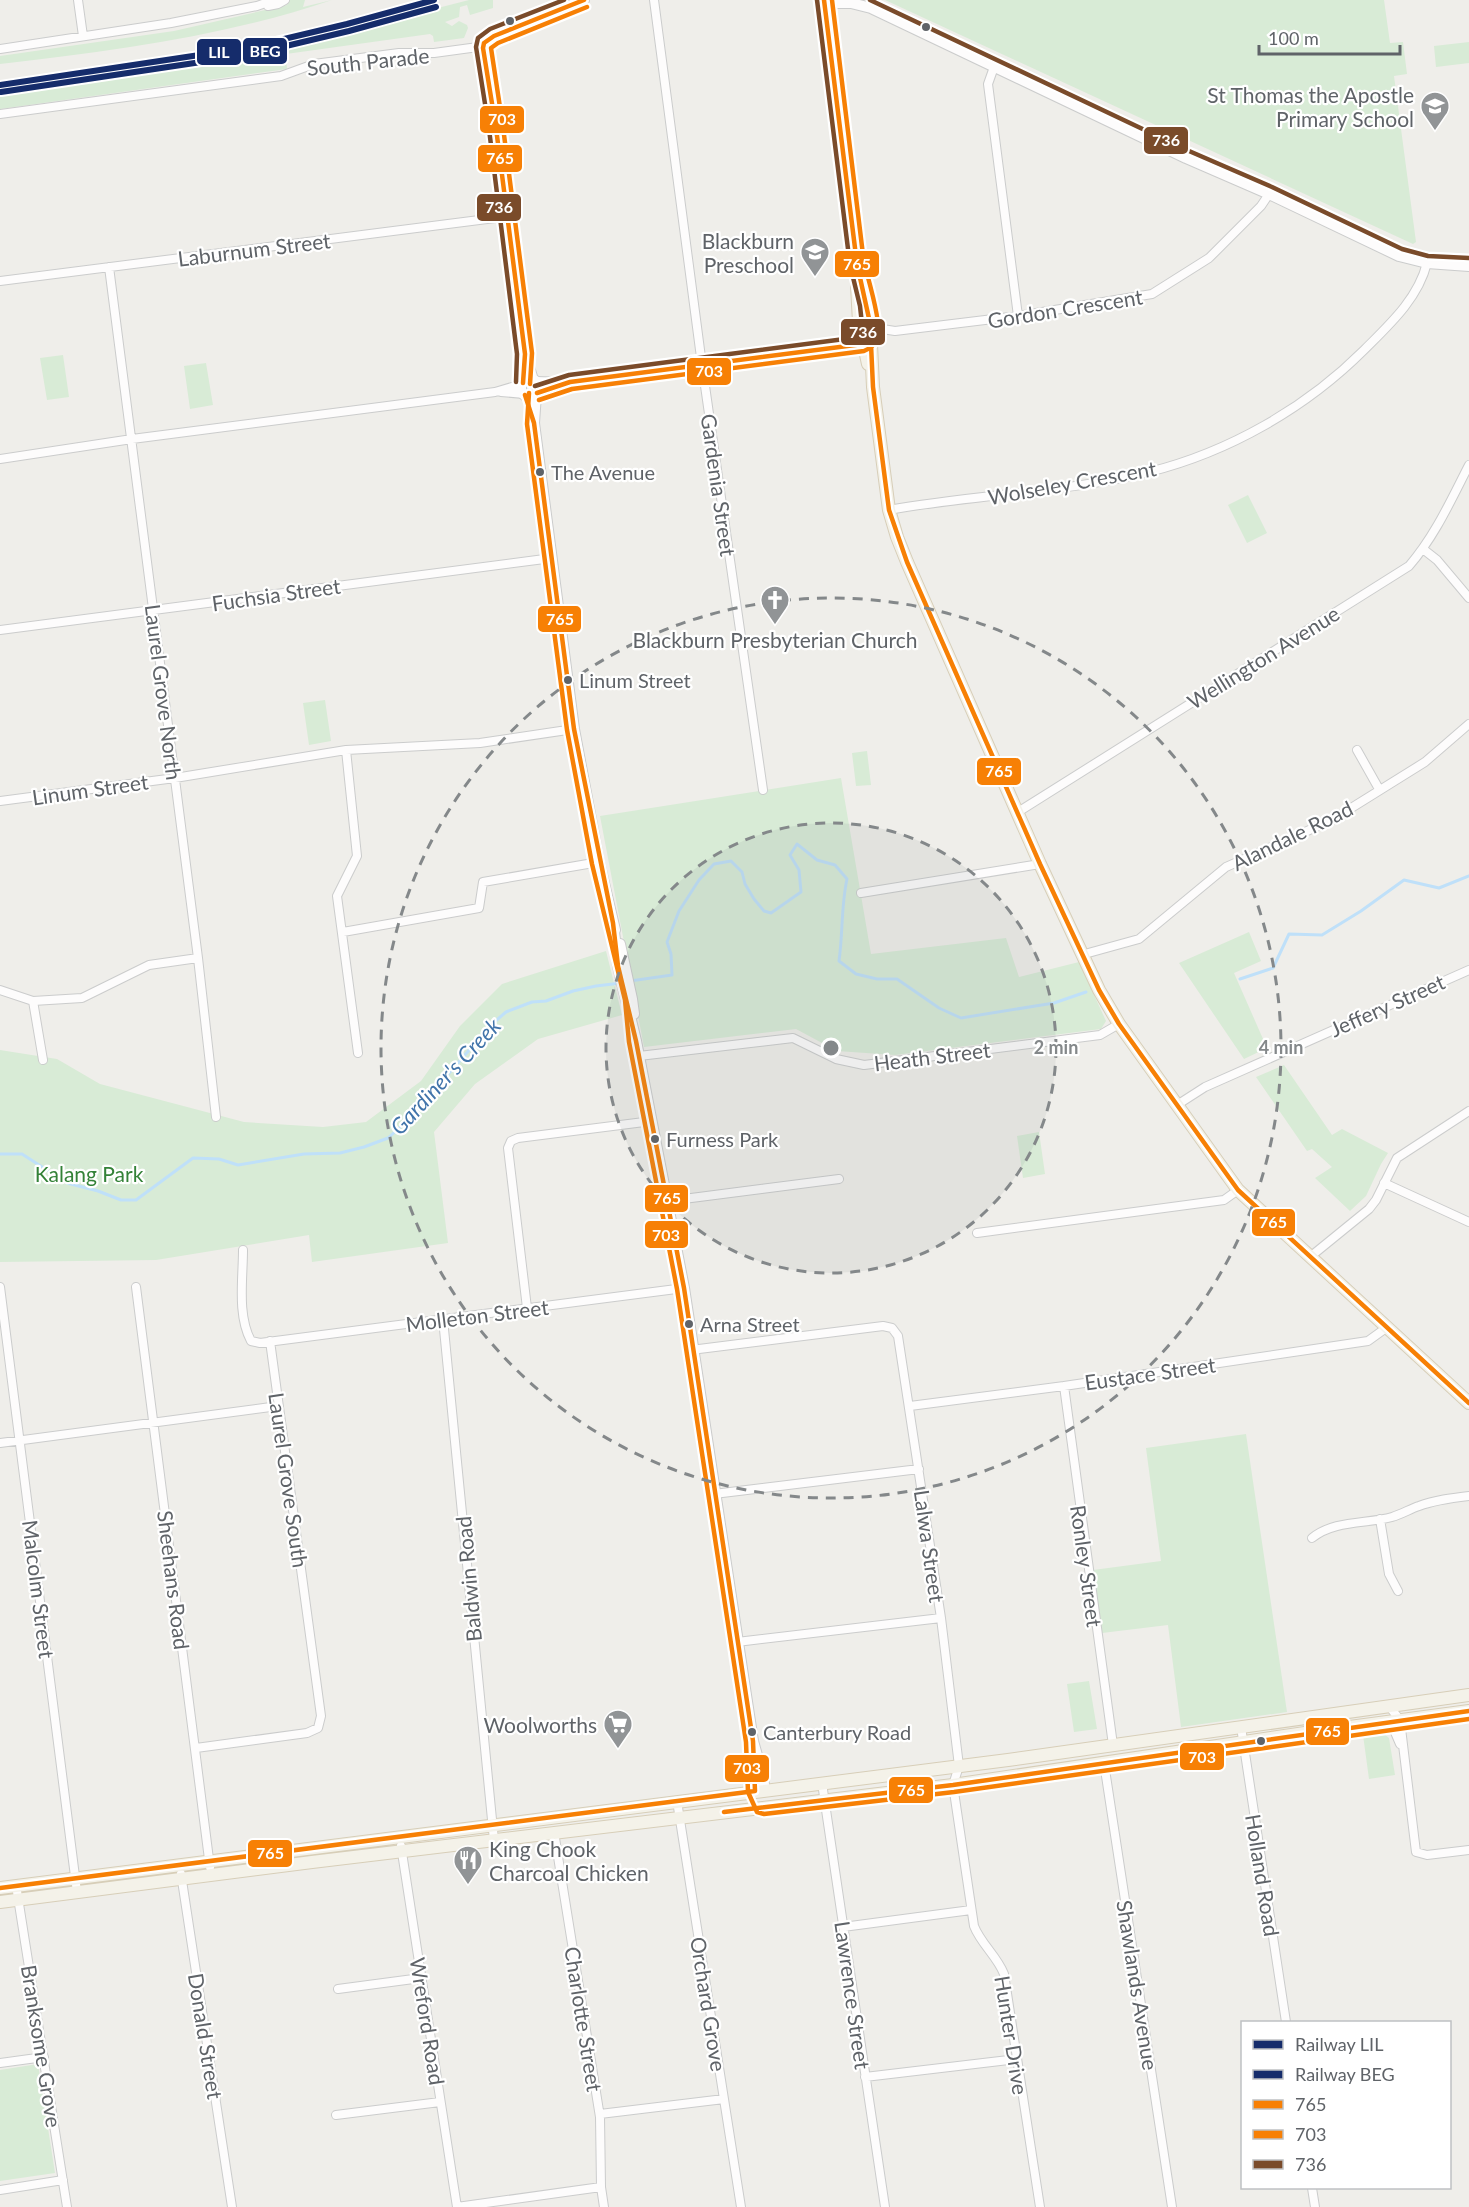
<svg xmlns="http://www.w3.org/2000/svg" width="1469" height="2207" viewBox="0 0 1469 2207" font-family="Lato,sans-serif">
	<rect width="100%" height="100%" fill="#efeeea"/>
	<path fill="#d8ebd6" d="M 289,0 L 305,0 L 303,7 L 332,0 C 227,36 111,51 0,64 L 0,56 L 174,31 L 287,5 Z
		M 469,0 L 493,0 L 493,8 L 470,15 L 467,5 L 460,7 L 459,17 L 445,22 L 452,26 L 459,21 L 467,25 L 468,28 L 464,38 L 434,42 L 433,36 L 430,34 L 286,54 L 287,69 L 0,109 L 0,93 L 258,54 Z
		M 885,0 L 1384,0 L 1390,43 L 1403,42 L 1407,74 L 1394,76 L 1416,242 L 1413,244 Z
		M 1469,42 L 1469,63 L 1436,67 L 1434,46 Z
		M 63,355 L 69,397 L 47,400 L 40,358 Z
		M 206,363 L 213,405 L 190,409 L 184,366 Z
		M 1248,495 L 1267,533 L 1247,543 L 1228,505 Z
		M 325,700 L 331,741 L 309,745 L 303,703 Z
		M 867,751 L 871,785 L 856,786 L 852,753 Z
		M 841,778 L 871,954 L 1006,938 L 1019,977 L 1079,962 L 1106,1021 L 1101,1029 L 895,1055 L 837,1051 L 796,1029 L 644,1047 L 600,816 Z
		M 1249,932 L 1261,961 L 1234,973 L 1267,1048 L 1244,1059 L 1179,963 Z
		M 606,951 L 622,1015 L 538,1039 L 475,1084 L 434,1132 L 448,1243 L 312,1262 L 309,1235 L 156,1260 L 0,1262 L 0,1050 L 57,1059 L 100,1084 L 244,1122 L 323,1127 L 366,1122 L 421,1081 L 460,1026 L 502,984 Z
		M 1284,1065 L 1332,1135 L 1342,1129 L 1388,1153 L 1381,1164 L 1366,1196 L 1350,1211 L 1315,1178 L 1332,1167 L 1312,1149 L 1307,1151 L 1256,1077 Z
		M 1039,1132 L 1045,1174 L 1023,1178 L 1017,1136 Z
		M 1246,1434 L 1287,1712 L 1181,1727 L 1168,1625 L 1102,1633 L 1093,1570 L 1161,1561 L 1146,1448 Z
		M 1089,1681 L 1097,1729 L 1074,1732 L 1067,1684 Z
		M 1382,1732 L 1389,1738 L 1395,1775 L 1369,1779 L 1363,1735 Z
		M 38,2064 L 55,2173 L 0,2181 L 0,2070 Z"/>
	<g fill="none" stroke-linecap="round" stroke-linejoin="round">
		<path stroke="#bfe0f9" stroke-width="3" d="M 1240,979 L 1273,968 L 1289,934 L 1322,935 L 1361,911 L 1404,880 L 1439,888 L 1469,876
			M 630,981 L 672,975 L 671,954 L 667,942 L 679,911 L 699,880 L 714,864 L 731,861 L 742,872 L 745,884 L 754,899 L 764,911 L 771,913 L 801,892 L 799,870 L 790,855 L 797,844 L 817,860 L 835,865 L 847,879 C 841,906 843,933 839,961 L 856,974 L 877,979 L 897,979 L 939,1008 L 961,1018 L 1054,1003 L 1086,992
			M 0,1154 L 22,1154 L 67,1183 L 98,1191 L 121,1200 L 136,1200 L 193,1158 L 219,1159 L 238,1165 L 304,1154 L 340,1153 L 364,1147 L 388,1138 L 408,1120 L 492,1024 L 506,1012 L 532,1002 L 546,1001 L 573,991 L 596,986 L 621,983"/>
		<g stroke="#cbcccc" stroke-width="10">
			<path id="minor" d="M 78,0 L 83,36
				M 654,0 L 702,365 L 763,790
				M 268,6 L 278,4 L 285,0
				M 0,49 L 171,23 L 257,6 L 274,0
				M 994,67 L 988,84 L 1018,316
				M 0,114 L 281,76 L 314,64 L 399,53 L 434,53 L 478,47 L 484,43
				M 109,267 L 198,958 L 216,1117
				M 0,281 L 495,218
				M 870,323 L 876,328 L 895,331 L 1018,316 L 1152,294 L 1209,258 L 1261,206 L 1269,194
				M 535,381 L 570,382 L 863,344
				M 501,392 L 524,394
				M 537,393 L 564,384
				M 0,459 L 132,439 L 495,392 L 522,384
				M 889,510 C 975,494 1064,493 1149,472 C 1229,452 1306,408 1364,350 C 1389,325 1418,299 1427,263
				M 1423,549 L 1437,560 L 1469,598
				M 0,630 L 552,558
				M 346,750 L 357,856 L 337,896 L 358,1053
				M 1357,750 L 1379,789
				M 0,801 L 175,778 L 346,750 L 480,743 L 574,729
				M 1018,812 L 1409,566 C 1435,536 1451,500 1469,465
				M 861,893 L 1040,864
				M 343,932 L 479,908 L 483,882 L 599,862
				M 1081,955 L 1139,939 L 1226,867 L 1332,820 L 1425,762 L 1469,724
				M 0,990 L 33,1001 L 82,998 L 149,965 L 198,958
				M 33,1001 L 43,1060
				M 639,1056 L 793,1038 L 836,1059 L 864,1065 L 1100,1035 L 1119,1024
				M 1177,1105 L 1205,1087 L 1469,970
				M 1384,1183 L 1469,1222
				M 668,1201 L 839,1179
				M 977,1233 L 1224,1200 L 1238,1190
				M 243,1250 C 243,1279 237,1315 251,1341 L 260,1343 L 684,1288
				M 1310,1257 L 1369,1209 L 1376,1200 L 1397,1158 L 1469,1111
				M 0,1287 L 77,1892
				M 136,1287 L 210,1867
				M 527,1308 L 508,1148 L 511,1141 L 518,1138 L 652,1121
				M 443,1319 L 494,1840
				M 691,1350 L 883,1326 L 892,1328 L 898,1336 L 941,1618 L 959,1766 L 953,1785 L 974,1926 C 981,1944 997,1956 1004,1974 L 1040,2207
				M 1064,1386 L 1113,1745
				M 910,1406 L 1064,1386 L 1368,1341 L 1386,1328
				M 0,1443 L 278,1406
				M 714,1494 L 919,1469
				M 1380,1519 L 1389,1574 L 1398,1591
				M 1312,1538 C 1334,1520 1367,1524 1392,1517 C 1402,1514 1410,1509 1419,1506 C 1435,1500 1452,1498 1469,1496
				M 737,1642 L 941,1618
				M 1389,1706 L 1400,1720 L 1416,1852 L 1427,1855 L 1469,1850
				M 1388,1722 L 1394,1730 L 1400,1744
				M 1241,1727 L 1286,2022
				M 196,1748 L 307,1733 L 318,1728 L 321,1716 L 270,1341
				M 1104,1763 L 1172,2207
				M 822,1783 L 885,2207
				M 677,1801 L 741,2207
				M 554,1832 L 600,2117 L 601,2187 L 604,2207
				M 401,1846 L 457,2207
				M 181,1874 L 232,2207
				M 16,1885 L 67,2207
				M 843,1927 L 971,1910
				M 338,1989 L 421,1978
				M 0,2063 L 44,2057
				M 865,2077 L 1017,2059
				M 600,2114 L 724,2099
				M 336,2115 L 440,2102
				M 1312,2188 L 1315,2207
				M 0,2190 L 63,2180
				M 457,2207 L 601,2187"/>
		</g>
		<g stroke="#cbcccc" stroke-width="12">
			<path id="tertiary" d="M 824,3 L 851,3 L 871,8 L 1186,158 L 1269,194 L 1399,256 L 1427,263 L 1469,266
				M521 388a9 9 0 1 1 18 0a9 9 0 1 1-18 0Z
				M 533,380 L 525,354 L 496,128 L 483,48 L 484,43 L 494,36 L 584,0
				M 536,394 L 534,423 L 574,729 L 599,862 L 615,930
				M 613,923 L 618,966 L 636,1041 L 684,1288 L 753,1741 L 762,1773 L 765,1790
				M 620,944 L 632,999 L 634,1014
				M 753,1753 L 755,1791"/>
		</g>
		<g stroke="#d7ceb8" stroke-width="14">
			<path id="primary" d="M 823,0 L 857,264 L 870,323 L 873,387 L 889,510 L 897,537 L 907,562 L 1040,864 L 1099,990 L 1119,1024 L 1238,1190 L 1469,1403
				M 857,286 L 859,322 L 868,364
				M 0,1888 L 1008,1760 L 1469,1695
				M 0,1902 L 312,1862 L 953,1785 L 1305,1733 L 1469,1711"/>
		</g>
		<use href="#minor" stroke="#fdfcfc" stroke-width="8"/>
		<use href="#tertiary" stroke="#fdfcfc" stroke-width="10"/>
		<use href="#primary" stroke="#f4f2e9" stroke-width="12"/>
		<g stroke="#fff" stroke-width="9">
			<path id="bus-1" d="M 824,0 L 857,264 L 870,323 L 873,387 L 889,510 L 907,562 L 1040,864 L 1099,990 L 1119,1024 L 1238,1190 L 1469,1403
				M 523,383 L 525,354 L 496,128 L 483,48 L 484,43 L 494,36 L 584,0
				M 537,393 L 570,382 L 863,344
				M 724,1812 L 953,1785 L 1469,1711
				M 0,1888 L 755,1791 L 753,1741 L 684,1288 L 636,1041 L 618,966 L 613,923 L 574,729 L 534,423 L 525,395"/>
		</g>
		<g stroke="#fff" stroke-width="9">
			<path id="bus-2" d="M 530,384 L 532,353 L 503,127 L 491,48 L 498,43 L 587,7
				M 529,393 L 527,424 L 567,730 L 592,864 L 625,1000 L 629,1042 L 677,1289 L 746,1742 L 748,1792 L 757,1812 L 764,1814 L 954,1792 L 1469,1719
				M 539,400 L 572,389 L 864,351 C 869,349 876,344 878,339 C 882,327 868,277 864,263 L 832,0"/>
		</g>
		<g stroke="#fff" stroke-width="9">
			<path id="bus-3" d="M 870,0 L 1189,151 L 1272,187 L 1402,249 L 1428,256 L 1469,258
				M 516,382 L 517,354 L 489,129 L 476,47 L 478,38 L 490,29 L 564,0
				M 535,386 L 569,375 L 860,337 L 863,333 L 860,306 L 850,265 L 817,0"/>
		</g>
		<use href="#bus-1" stroke="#f78005" stroke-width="4.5"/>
		<use href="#bus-2" stroke="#f78005" stroke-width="4.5"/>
		<use href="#bus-3" stroke="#7a4b2a" stroke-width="4.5"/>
		<g stroke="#fff" stroke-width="10">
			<path id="rail-1" d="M 0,85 L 246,48 L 347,24 L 434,0"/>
		</g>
		<g stroke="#fff" stroke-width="10">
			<path id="rail-2" d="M 1,92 L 248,55 L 349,31 L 436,7"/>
		</g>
		<use href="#rail-1" stroke="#152c6b" stroke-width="6"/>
		<use href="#rail-2" stroke="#152c6b" stroke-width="6"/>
	</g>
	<circle cx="831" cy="1048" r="225" fill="#84888a" fill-opacity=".12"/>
	<g fill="none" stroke="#84888a" stroke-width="3" stroke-dasharray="10 8">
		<circle cx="831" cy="1048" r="225"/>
		<circle cx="831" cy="1048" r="450"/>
	</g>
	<defs>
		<g id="school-pin" transform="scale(1.5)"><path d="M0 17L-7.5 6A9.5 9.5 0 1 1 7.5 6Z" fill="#919496" stroke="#fff"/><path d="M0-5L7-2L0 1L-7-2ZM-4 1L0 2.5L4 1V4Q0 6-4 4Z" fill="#fff"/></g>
		<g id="church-pin" transform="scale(1.5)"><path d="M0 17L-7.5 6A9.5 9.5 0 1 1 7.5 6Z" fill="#919496" stroke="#fff"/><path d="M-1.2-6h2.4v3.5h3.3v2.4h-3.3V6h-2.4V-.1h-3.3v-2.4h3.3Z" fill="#fff"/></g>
		<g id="supermarket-pin" transform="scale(1.5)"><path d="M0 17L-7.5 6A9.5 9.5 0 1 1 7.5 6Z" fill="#919496" stroke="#fff"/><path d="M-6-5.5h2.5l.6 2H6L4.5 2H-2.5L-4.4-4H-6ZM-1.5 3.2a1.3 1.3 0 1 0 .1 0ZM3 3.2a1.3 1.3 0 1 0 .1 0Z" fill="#fff"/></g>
		<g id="restaurant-pin" transform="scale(1.5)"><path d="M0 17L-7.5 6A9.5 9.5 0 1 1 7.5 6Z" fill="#919496" stroke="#fff"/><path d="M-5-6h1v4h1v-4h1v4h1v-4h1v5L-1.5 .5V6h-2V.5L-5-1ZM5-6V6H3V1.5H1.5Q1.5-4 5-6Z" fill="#fff"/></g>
	</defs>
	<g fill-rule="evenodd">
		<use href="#school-pin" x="1435" y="106"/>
		<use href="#school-pin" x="815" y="252"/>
		<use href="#church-pin" x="775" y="600"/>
		<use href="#supermarket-pin" x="618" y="1724"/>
		<use href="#restaurant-pin" x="468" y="1860"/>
	</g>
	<g fill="#5f6368" stroke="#fff" stroke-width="2">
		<circle cx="510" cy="21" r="5"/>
		<circle cx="926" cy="27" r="5"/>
		<circle cx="540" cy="472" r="5"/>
		<circle cx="568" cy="680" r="5"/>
		<circle cx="655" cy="1139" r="5"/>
		<circle cx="689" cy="1324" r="5"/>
		<circle cx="752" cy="1732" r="5"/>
		<circle cx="1261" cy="1741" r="5"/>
	</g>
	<g text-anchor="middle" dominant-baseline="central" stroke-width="4.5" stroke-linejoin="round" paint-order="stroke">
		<g font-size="20" fill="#5f6368" stroke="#fff" text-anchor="start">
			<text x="551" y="472">The Avenue</text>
			<text x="579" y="680">Linum Street</text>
			<text x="666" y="1139">Furness Park</text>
			<text x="700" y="1324">Arna Street</text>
			<text x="763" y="1732">Canterbury Road</text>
		</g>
		<g font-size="21" fill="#5f6368" stroke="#fff">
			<text transform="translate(368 61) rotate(-6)">South Parade</text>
			<text transform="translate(254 249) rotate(-7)">Laburnum Street</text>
			<text transform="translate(1065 308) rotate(-9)">Gordon Crescent</text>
			<text transform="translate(1072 482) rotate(-10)">Wolseley Crescent</text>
			<text transform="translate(719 485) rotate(82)">Gardenia Street</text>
			<text transform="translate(276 594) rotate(-8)">Fuchsia Street</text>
			<text transform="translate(1263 657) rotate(-32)">Wellington Avenue</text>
			<text transform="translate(164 692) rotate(83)">Laurel Grove North</text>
			<text transform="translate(90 789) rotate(-8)">Linum Street</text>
			<text transform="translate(1292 835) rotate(-26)">Alandale Road</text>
			<text transform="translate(1387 1005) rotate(-24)">Jeffery Street</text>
			<text transform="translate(932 1056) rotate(-7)">Heath Street</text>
			<text transform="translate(477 1315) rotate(-7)">Molleton Street</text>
			<text transform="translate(1150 1373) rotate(-8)">Eustace Street</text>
			<text transform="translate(289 1480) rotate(82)">Laurel Grove South</text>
			<text transform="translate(930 1546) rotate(82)">Lalwa Street</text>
			<text transform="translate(1087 1566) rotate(82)">Ronley Street</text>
			<text transform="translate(468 1579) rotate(-95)">Baldwin Road</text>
			<text transform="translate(174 1580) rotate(83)">Sheehans Road</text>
			<text transform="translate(39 1589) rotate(83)">Malcolm Street</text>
			<text transform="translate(1263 1875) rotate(81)">Holland Road</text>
			<text transform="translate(1138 1985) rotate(81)">Shawlands Avenue</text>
			<text transform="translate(853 1995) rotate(82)">Lawrence Street</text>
			<text transform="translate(709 2004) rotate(81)">Orchard Grove</text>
			<text transform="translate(584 2019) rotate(81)">Charlotte Street</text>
			<text transform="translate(428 2021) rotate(81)">Wreford Road</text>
			<text transform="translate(1012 2035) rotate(81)">Hunter Drive</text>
			<text transform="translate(206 2036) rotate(81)">Donald Street</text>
			<text transform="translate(42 2046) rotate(81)">Branksome Grove</text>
		</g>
		<g font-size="21" fill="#5f6368" stroke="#fff" text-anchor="end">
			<text x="1414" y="94">St Thomas the Apostle<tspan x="1414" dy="24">Primary School</tspan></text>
			<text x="794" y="240">Blackburn<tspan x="794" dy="24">Preschool</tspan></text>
			<text x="775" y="639" text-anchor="middle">Blackburn Presbyterian Church</text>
			<text x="597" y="1724">Woolworths</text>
			<text x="489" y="1848" text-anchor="start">King Chook<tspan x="489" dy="24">Charcoal Chicken</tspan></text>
		</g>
		<g font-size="21" fill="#348238" stroke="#fff">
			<text x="89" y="1173">Kalang Park</text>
		</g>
		<g font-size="22" font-style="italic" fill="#4174aa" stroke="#fff">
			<text transform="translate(445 1076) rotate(-47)">Gardiner's Creek</text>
		</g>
	</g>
	<circle cx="831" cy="1048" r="9" fill="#84888a" stroke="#fff" stroke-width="3"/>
	<g font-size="18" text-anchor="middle" font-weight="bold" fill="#84888a" stroke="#fff" stroke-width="4.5" stroke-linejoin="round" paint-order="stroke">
		<text x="1056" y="1054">2 min</text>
		<text x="1281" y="1054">4 min</text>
	</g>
	<g stroke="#fff" stroke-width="2">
		<rect x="242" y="37" width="46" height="28" rx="6" fill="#152c6b"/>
		<rect x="196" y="38" width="46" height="28" rx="6" fill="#152c6b"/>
		<rect x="479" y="105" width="46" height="29" rx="6" fill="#f78005"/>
		<rect x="1143" y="126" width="46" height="29" rx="6" fill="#7a4b2a"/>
		<rect x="477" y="144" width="46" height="29" rx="6" fill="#f78005"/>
		<rect x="476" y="193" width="46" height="29" rx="6" fill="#7a4b2a"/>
		<rect x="834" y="250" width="46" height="28" rx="6" fill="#f78005"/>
		<rect x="840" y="318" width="46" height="28" rx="6" fill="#7a4b2a"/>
		<rect x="686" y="357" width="46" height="29" rx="6" fill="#f78005"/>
		<rect x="537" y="605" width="45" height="28" rx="6" fill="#f78005"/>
		<rect x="976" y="757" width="46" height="29" rx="6" fill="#f78005"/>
		<rect x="644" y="1184" width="45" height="29" rx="6" fill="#f78005"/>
		<rect x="1251" y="1208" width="45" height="29" rx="6" fill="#f78005"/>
		<rect x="644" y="1220" width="45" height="29" rx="6" fill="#f78005"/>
		<rect x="1305" y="1717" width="45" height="29" rx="6" fill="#f78005"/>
		<rect x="1179" y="1742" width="46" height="29" rx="6" fill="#f78005"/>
		<rect x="724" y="1754" width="46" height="29" rx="6" fill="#f78005"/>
		<rect x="888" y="1776" width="46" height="28" rx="6" fill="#f78005"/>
		<rect x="247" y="1839" width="46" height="29" rx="6" fill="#f78005"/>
	</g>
	<g font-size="16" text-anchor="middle" font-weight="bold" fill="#fff">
		<text x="265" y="57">BEG</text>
		<text x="219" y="58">LIL</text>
		<text x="502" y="125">703</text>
		<text x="1166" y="146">736</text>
		<text x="500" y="164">765</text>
		<text x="499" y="213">736</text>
		<text x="857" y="270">765</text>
		<text x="863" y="338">736</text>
		<text x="709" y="377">703</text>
		<text x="560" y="625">765</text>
		<text x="999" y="777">765</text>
		<text x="667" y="1204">765</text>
		<text x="1273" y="1228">765</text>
		<text x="666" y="1241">703</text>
		<text x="1327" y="1737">765</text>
		<text x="1202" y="1763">703</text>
		<text x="747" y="1774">703</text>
		<text x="911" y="1796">765</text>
		<text x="270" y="1859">765</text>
	</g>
	<rect x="1241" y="2021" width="210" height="168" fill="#ffffff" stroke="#bfc1c3" stroke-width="1.5"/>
	<rect x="1253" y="2040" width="30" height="9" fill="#152c6b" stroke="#bfc1c3" stroke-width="1.5"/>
	<text x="1295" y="2051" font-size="18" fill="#5f6368">Railway LIL</text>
	<rect x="1253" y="2070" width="30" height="9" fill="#152c6b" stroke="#bfc1c3" stroke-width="1.5"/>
	<text x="1295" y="2081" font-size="18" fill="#5f6368">Railway BEG</text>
	<rect x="1253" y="2100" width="30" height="9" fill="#f78005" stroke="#bfc1c3" stroke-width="1.5"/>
	<text x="1295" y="2111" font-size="18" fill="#5f6368">765</text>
	<rect x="1253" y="2130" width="30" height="9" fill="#f78005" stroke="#bfc1c3" stroke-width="1.5"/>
	<text x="1295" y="2141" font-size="18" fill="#5f6368">703</text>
	<rect x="1253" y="2160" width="30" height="9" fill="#7a4b2a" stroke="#bfc1c3" stroke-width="1.5"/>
	<text x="1295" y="2171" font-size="18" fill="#5f6368">736</text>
	<path d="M1259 45v9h141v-9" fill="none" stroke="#5f6368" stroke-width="3"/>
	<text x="1268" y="45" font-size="18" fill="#5f6368" stroke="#ffffff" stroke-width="4.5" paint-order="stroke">100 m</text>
</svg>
